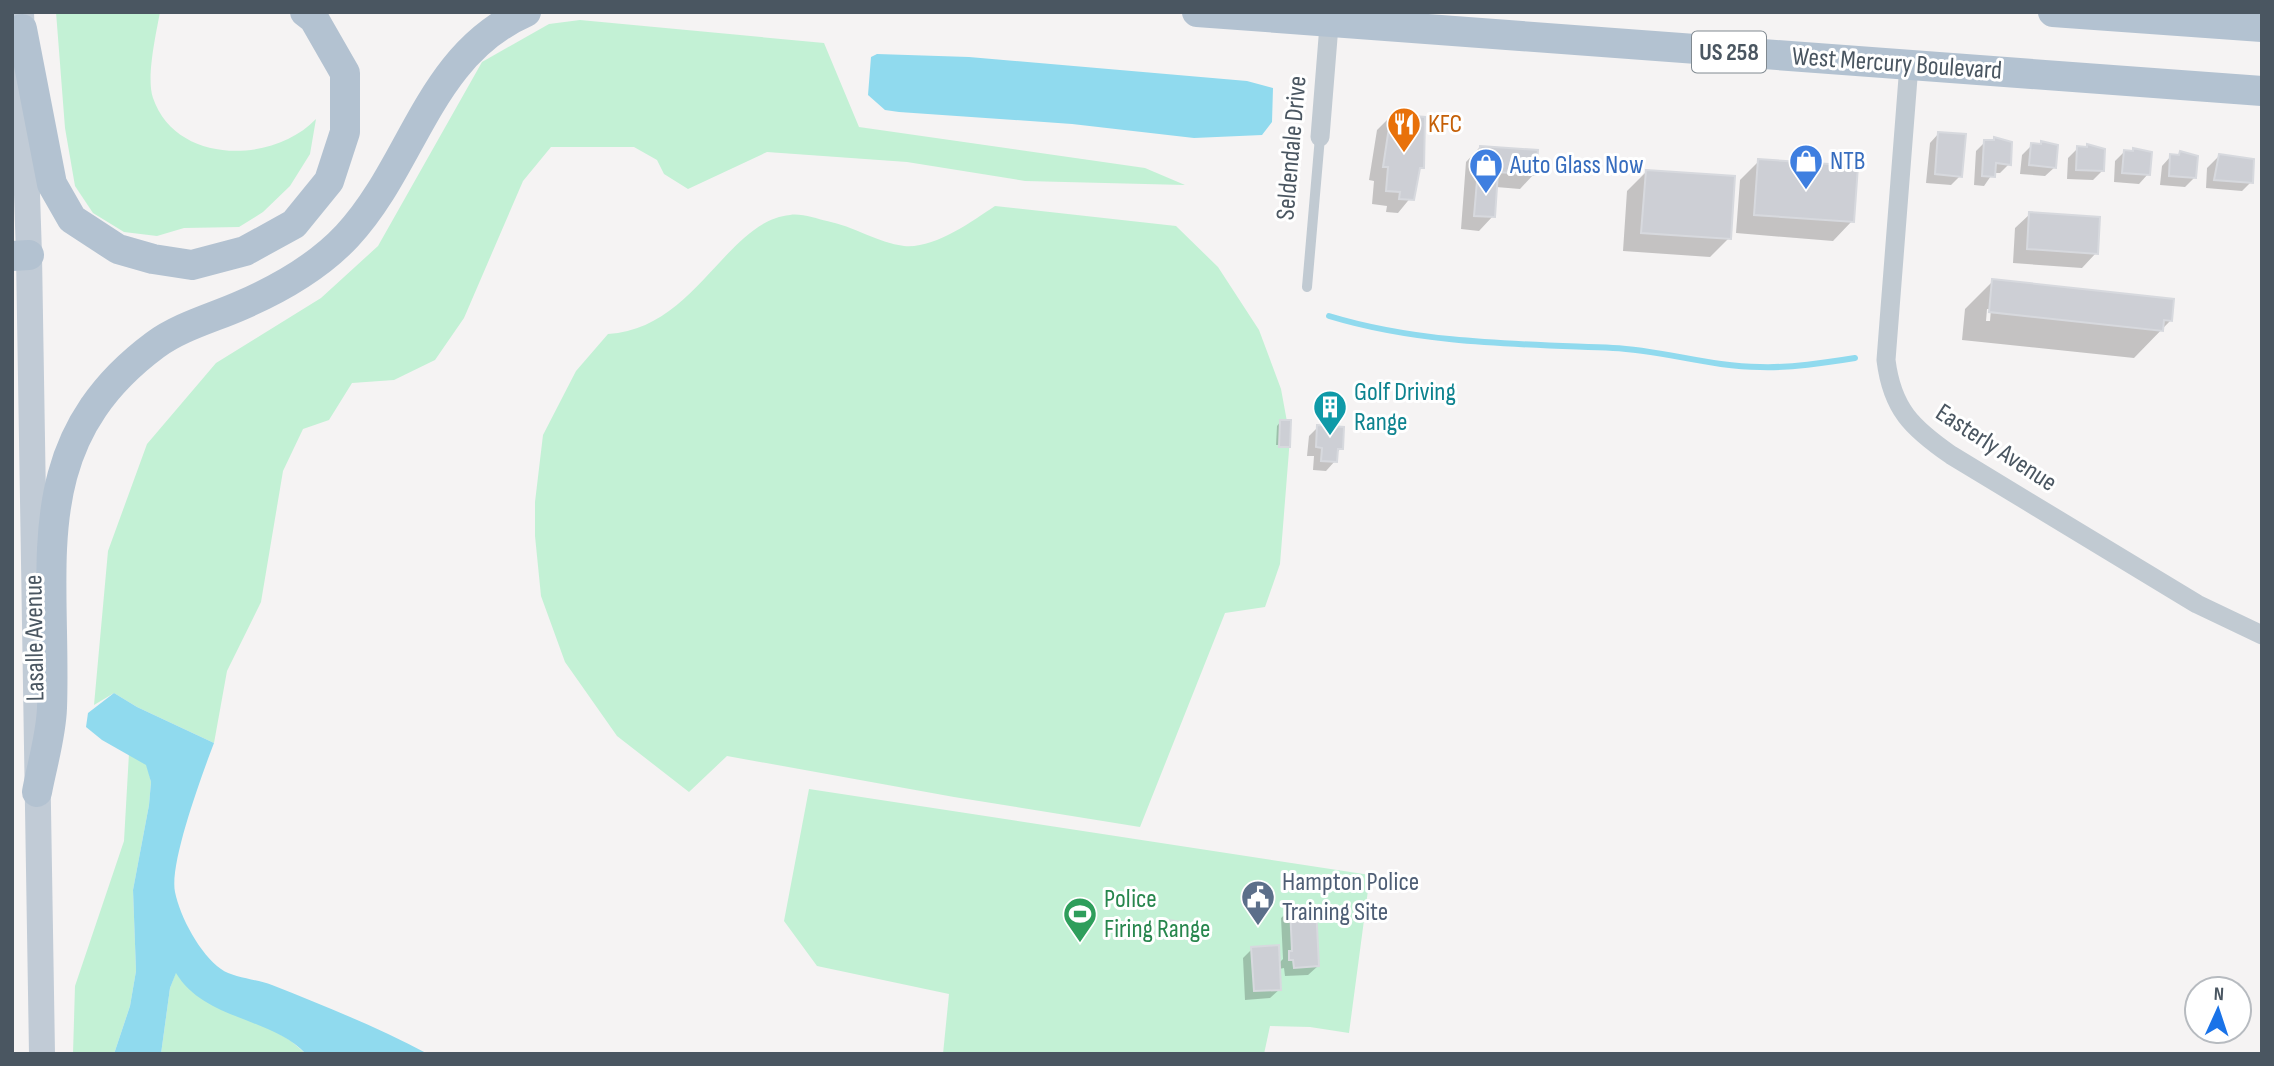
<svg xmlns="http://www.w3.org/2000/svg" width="2274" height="1066" viewBox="0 0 2274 1066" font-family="'Sofia Sans Condensed',sans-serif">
	<rect width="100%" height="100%" fill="#f5f3f3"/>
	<path fill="#c3f1d5" d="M 56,12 L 160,12 C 156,34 146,78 153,98 C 176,165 273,164 316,119 L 310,154 L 290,186 L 263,212 L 239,227 L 184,228 L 157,236 L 124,232 L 93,213 L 75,186 L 65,128 Z
		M 580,20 L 824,43 L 859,127 L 1145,168 L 1185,185 L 1025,181 L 907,162 L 767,152 L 688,189 L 664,174 L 657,160 L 634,147 L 551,147 L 523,181 L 464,318 L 435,360 L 394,380 L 352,383 L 329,420 L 303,429 L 283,471 L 261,602 L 227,671 L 214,743 L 137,707 L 114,693 L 94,705 L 108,551 L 147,444 L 216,363 L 321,298 L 378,246 L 482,62 L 549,24 Z
		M 995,206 L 1176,226 L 1218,267 L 1259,330 L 1281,389 L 1290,438 L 1280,564 L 1265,607 L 1225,613 L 1140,827 L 954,797 L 727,756 L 689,792 L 617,736 L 565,662 L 541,596 L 535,536 L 535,502 L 543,435 L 576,371 L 608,334 C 696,329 726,221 790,215 C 801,213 817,219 827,221 C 853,226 878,243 904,246 C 934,249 971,222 995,206 Z
		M 129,753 L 147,765 L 151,782 L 149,805 L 133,890 L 136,971 L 130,1006 L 114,1054 L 73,1054 L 75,986 L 124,841 Z
		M 809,789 L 1370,875 L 1349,1033 L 1310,1027 L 1270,1026 L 1264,1054 L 943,1054 L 949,994 L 817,966 L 784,921 Z
		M 176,972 L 291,1041 L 306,1054 L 161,1054 L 170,988 Z"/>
	<path fill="#90daee" d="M 877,54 L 969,57 L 1247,81 L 1273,88 L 1272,122 L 1262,135 L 1194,138 L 1072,124 L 899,112 L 885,110 L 868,95 L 871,57 Z
		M 114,693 L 137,707 L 214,743 C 203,772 169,863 175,892 C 180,917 200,954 221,969 C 233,978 257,979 272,985 C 325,1006 377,1027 428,1054 L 306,1054 C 271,1017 204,1020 176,973 L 170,988 L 161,1054 L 114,1054 L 130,1006 L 136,971 L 133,890 L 149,805 L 151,782 L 146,765 L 102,740 L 86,727 L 88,713 Z"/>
	<path fill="#0003" fill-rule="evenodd" d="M 1391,116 L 1424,136 L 1416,191 L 1398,213 L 1386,212 L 1387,206 L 1372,204 L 1374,181 L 1369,180 L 1377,130 Z
		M 1939,133 L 1960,176 L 1951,185 L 1926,183 L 1930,143 Z
		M 1985,142 L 2009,164 L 2000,173 L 1993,173 L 1984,186 L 1974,185 L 1976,151 Z
		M 2045,143 L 2055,167 L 2045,176 L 2020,174 L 2022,155 L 2032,145 Z
		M 1480,147 L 1534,174 L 1520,189 L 1496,187 L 1493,216 L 1479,231 L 1461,229 L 1466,162 Z
		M 2078,148 L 2102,171 L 2093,180 L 2067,179 L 2068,158 Z
		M 2139,150 L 2148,174 L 2139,184 L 2114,182 L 2115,161 L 2124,152 Z
		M 2185,154 L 2195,177 L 2185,187 L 2160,185 L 2162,166 L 2171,156 Z
		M 2220,155 L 2251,182 L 2242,191 L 2206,188 L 2207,168 Z
		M 1759,161 L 1852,221 L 1833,241 L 1736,233 L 1740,180 Z
		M 1646,172 L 1729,238 L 1710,257 L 1623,251 L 1627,191 Z
		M 2030,214 L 2096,253 L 2082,268 L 2013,263 L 2015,228 Z
		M 2262,227 L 2262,256 L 2260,256 Z
		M 1993,281 L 2170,321 L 2134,358 L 1962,340 L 1965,309 ZM 1987,309 L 1991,309 L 1990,321 L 1986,321 Z
		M 1281,421 L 1288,446 L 1287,448 L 1287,445 L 1276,445 L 1277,426 Z
		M 1318,427 L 1341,448 L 1336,454 L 1335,461 L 1326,471 L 1313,470 L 1314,456 L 1307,456 L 1309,436 Z
		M 1291,909 L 1318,966 L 1308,975 L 1285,976 L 1284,968 L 1279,969 L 1280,989 L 1270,998 L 1245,1000 L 1243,958 L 1252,949 L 1278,964 L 1283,959 L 1281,918 Z
		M 1162,921 L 1179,935 L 1175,939 L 1156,937 L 1158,925 Z"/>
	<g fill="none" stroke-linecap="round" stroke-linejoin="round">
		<path stroke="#90daee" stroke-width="6" d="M 1329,316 C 1421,344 1518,344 1613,348 C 1662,350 1711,367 1760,367 C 1791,368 1824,363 1855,358"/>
	</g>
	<path fill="#cdcfd5" stroke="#d7d9de" stroke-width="2" d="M 1391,114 L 1425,117 L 1424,168 L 1420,168 L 1414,200 L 1399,199 L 1400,192 L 1386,191 L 1388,167 L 1383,167 Z
		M 1938,132 L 1966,134 L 1962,177 L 1935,174 Z
		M 1994,137 L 2012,142 L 2011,165 L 1996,163 L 1995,177 L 1982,176 L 1984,140 L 1994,140 Z
		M 2041,141 L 2058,145 L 2056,168 L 2029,165 L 2031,143 L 2041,144 Z
		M 2087,144 L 2105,149 L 2104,171 L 2076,170 L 2077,146 L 2087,147 Z
		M 1480,146 L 1538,150 L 1536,175 L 1498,172 L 1495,217 L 1474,216 Z
		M 2133,148 L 2152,152 L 2150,175 L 2122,173 L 2124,150 L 2133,151 Z
		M 2180,151 L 2198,156 L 2196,178 L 2169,176 L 2170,154 L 2179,155 Z
		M 2219,154 L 2254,159 L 2253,183 L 2214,180 Z
		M 1758,159 L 1858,166 L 1854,222 L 1754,215 Z
		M 1646,170 L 1735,176 L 1731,239 L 1641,233 Z
		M 2029,212 L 2100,217 L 2098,254 L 2027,249 Z
		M 1992,279 L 2174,299 L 2172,321 L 2164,320 L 2163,331 L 1989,312 Z
		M 1280,420 L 1291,420 L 1290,447 L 1279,447 Z
		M 1317,425 L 1344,427 L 1343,449 L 1338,449 L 1337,462 L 1321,461 L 1322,448 L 1316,447 Z
		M 1316,906 L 1319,966 L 1294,968 L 1293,960 L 1289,960 L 1289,951 L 1292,951 L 1290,907 Z
		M 1161,919 L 1183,922 L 1181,936 L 1159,933 Z
		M 1279,945 L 1281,990 L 1254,991 L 1251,947 Z"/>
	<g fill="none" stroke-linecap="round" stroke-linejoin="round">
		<path stroke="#c1cad2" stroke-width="10" d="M 1307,287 L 1320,137"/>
		<path stroke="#c1cad2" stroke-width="19" d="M 1909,65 L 1886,360 C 1892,409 1912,428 1951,455 L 2197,604 L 2262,635
			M 1320,137 L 1330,13"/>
		<path stroke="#c1cbd6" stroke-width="26" d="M 21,12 L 29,255 L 42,1054"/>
		<path stroke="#b3c2d1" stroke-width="30" d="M 1197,12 L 2262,91
			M 2053,12 L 2262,27
			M 22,29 L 52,184 L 72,219 L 118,249 L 153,259 L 192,265 L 245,251 L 294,224 L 329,181 L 345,132 L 345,73 L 314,19 L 305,12
			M 12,256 L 29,255
			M 37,792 C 42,765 51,736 52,708 C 57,565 22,444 155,345 C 181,326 213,318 242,305 C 281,288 318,267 347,236 C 414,164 428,55 526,12"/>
	</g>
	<defs>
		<g id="restaurant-pin" transform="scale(1.75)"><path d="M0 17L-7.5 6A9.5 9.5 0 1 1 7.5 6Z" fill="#e8710a" stroke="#fff"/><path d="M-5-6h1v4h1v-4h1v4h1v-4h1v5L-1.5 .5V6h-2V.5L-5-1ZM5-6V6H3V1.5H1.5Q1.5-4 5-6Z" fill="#fff"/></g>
		<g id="shop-pin" transform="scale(1.75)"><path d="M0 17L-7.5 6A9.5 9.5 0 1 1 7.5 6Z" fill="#3f7fe0" stroke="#fff"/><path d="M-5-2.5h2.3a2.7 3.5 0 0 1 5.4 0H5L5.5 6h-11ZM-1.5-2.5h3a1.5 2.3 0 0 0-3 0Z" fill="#fff"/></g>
		<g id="building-pin" transform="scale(1.75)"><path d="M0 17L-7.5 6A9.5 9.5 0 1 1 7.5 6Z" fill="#0f9aa8" stroke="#fff"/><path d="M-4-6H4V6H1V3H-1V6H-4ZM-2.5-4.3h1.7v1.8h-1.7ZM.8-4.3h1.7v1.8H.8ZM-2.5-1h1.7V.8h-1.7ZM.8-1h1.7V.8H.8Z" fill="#fff"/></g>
		<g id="civic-pin" transform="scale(1.75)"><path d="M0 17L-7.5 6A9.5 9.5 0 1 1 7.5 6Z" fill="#5c6f8a" stroke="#fff"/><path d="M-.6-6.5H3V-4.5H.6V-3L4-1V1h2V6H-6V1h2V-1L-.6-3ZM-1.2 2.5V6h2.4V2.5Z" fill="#fff"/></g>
		<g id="stadium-pin" transform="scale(1.75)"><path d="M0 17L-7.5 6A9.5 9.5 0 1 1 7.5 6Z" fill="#2e9e5b" stroke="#fff"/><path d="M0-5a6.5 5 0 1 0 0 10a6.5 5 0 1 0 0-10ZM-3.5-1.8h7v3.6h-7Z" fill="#fff"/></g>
	</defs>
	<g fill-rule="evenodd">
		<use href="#restaurant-pin" x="1404" y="124"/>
		<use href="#shop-pin" x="1806" y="161"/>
		<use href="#shop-pin" x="1486" y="165"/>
		<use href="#building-pin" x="1330" y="407"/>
		<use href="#civic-pin" x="1258" y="897"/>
		<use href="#stadium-pin" x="1080" y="914"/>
	</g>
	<g text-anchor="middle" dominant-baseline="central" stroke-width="6" stroke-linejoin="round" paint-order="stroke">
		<rect fill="#fff" stroke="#808990" stroke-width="2" x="1692" y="31.5" width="74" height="41" rx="5"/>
		<g font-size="24" font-weight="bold" fill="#4a5661">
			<text x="1729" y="52">US 258</text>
		</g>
		<g font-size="26" fill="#4a5661" stroke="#fff">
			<text transform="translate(1897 64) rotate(4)">West Mercury Boulevard</text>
			<text transform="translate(1292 148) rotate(-85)">Seldendale Drive</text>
			<text transform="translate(1996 448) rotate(33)">Easterly Avenue</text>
			<text transform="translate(35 638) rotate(-91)">Lasalle Avenue</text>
		</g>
		<g font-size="26" fill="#c56008" stroke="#fff" text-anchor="start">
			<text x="1428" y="124">KFC</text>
		</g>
		<g font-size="26" fill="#366cbe" stroke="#fff" text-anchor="start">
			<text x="1830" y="161">NTB</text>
			<text x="1510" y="165">Auto Glass Now</text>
		</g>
		<g font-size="26" fill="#0d838f" stroke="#fff" text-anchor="start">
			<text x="1354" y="392">Golf Driving<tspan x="1354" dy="30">Range</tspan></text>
		</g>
		<g font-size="26" fill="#4e5e75" stroke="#fff" text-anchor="start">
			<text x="1282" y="882">Hampton Police<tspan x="1282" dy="30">Training Site</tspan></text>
		</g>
		<g font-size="26" fill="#27864d" stroke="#fff" text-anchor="start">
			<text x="1104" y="899">Police<tspan x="1104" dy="30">Firing Range</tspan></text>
		</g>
	</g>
	<rect width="2274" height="1066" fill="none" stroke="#4a5661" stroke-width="28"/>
	<g transform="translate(2218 1010) rotate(3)"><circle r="33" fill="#ffffff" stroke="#b7bbc0" stroke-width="2"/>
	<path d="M0-5L12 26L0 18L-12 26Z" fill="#1a73e8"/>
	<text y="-10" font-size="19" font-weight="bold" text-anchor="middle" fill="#4a5661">N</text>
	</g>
</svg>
